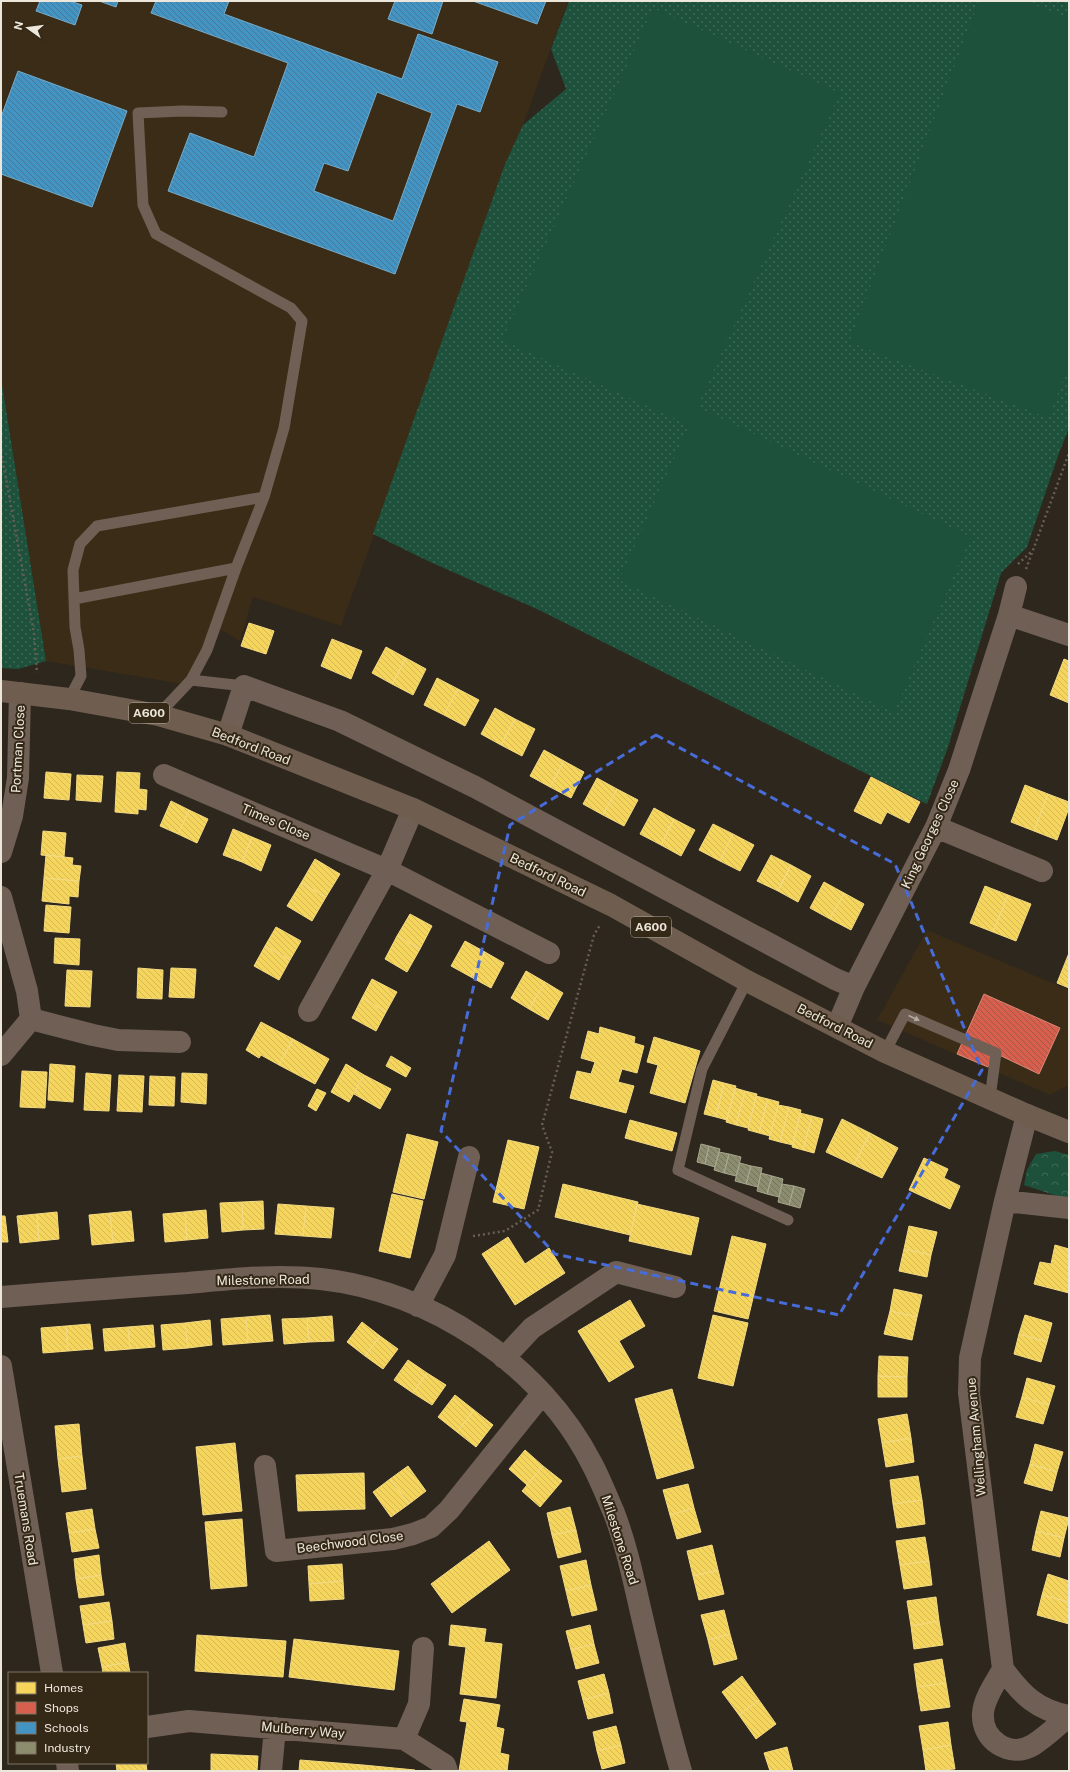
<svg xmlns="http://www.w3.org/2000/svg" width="1070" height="1772" viewBox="0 0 1070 1772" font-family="'Public Sans',sans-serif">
	<defs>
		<pattern id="grass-dots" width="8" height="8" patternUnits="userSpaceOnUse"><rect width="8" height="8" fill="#1e513b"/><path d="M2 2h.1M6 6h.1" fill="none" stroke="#3f6a57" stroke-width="1.8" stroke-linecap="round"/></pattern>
		<pattern id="forest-crowns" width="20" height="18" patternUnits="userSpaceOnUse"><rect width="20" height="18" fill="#1e513b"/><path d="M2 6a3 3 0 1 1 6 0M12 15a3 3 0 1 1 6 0" fill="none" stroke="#3f6a57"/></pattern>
		<pattern id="homes-back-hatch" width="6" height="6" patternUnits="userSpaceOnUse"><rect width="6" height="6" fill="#f6d55c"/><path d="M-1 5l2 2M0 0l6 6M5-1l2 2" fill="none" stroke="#d3b857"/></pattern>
		<pattern id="shops-back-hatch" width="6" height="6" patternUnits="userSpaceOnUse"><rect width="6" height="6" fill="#d6604d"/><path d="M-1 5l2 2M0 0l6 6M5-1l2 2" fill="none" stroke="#a45749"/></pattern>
		<pattern id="schools-back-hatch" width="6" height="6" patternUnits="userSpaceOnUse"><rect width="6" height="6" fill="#4393c3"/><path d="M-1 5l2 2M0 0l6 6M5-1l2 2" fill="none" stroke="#447896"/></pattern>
		<pattern id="industry-back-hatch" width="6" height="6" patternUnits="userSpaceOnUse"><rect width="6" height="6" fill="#8c8c6e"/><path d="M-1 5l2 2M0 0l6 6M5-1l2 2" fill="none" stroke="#74735f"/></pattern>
	</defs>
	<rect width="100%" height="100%" fill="#2e271d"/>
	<path fill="#3a2c16" d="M 1,1 L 568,1 L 341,626 L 253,597 L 240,641 L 221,630 L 189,685 L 46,661 L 1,378 Z
		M 927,930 L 1069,990 L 1069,1085 L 1050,1095 L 877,1020 Z"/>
	<path fill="url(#grass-dots)" d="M 569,1 L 1069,1 L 1069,428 L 1059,453 L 1027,547 L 1001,573 L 948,747 L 927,804 L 539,610 L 428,561 L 373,534 L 505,164 L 523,125 L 566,89 L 551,49 Z
		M 1,378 L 46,661 L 18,669 L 1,668 Z"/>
	<path fill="url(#forest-crowns)" d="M 1055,1151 L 1069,1155 L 1069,1200 L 1024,1185 L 1027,1170 L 1036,1154 Z"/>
	<path fill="#1e513b" d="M 979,1 L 1024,1 L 1069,18 L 1069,364 L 1049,418 L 849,342 Z
		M 653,8 L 840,93 L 697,407 L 971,537 L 894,712 L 619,580 L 689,425 L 502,340 Z"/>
	<path fill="url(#homes-back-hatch)" stroke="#f3da82" d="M 249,623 L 274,631 L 266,654 L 241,646 Z
		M 332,639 L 362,651 L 351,679 L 321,666 Z
		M 386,647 L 406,658 L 392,684 L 372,673 Z
		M 406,658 L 426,669 L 413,695 L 392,684 Z
		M 1064,659 L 1069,661 L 1069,703 L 1050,695 Z
		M 437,678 L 458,689 L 444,715 L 424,705 Z
		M 458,689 L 479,700 L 465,726 L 444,715 Z
		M 495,708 L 515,719 L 501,745 L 481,734 Z
		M 515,719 L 535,729 L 522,756 L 501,745 Z
		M 544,750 L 564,761 L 550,787 L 530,776 Z
		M 564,761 L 584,772 L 571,798 L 550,787 Z
		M 46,772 L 71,774 L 69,800 L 44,798 Z
		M 117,772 L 140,773 L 139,789 L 147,790 L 146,810 L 138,809 L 138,814 L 115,812 Z
		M 77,775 L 103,776 L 101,802 L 76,800 Z
		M 871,777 L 920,802 L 909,823 L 887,812 L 881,824 L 854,811 Z
		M 597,778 L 617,789 L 603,815 L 583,804 Z
		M 1025,785 L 1048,794 L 1034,831 L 1011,822 Z
		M 617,789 L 638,800 L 624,826 L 603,815 Z
		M 1048,794 L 1069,802 L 1069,808 L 1057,840 L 1034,831 Z
		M 171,801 L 189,810 L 178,834 L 160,826 Z
		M 654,808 L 674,819 L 661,845 L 640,834 Z
		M 189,810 L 208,819 L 197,843 L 178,834 Z
		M 674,819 L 695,830 L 681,856 L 661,845 Z
		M 713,824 L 733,834 L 720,861 L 699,850 Z
		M 233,829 L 252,837 L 242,862 L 223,855 Z
		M 43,831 L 66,833 L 64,857 L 41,855 Z
		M 733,834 L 754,845 L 740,871 L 720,861 Z
		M 252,837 L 271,845 L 261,871 L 242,862 Z
		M 46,855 L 73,858 L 72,865 L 81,866 L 79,881 L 44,878 Z
		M 771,855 L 791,865 L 778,891 L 757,881 Z
		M 315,859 L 340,874 L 326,897 L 301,883 Z
		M 791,865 L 811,876 L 798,902 L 778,891 Z
		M 44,878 L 79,881 L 78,897 L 69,896 L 69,904 L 42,901 Z
		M 824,882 L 844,893 L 830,919 L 810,908 Z
		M 301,883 L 326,897 L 312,921 L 287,906 Z
		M 985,886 L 1008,895 L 993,932 L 970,923 Z
		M 844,893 L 864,904 L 851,930 L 830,919 Z
		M 1008,895 L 1031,904 L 1016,941 L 993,932 Z
		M 46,905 L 71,907 L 69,933 L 44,931 Z
		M 410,914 L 432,926 L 420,949 L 397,936 Z
		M 276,927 L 301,941 L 290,960 L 265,946 Z
		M 397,936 L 420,949 L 407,972 L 385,959 Z
		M 55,938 L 80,939 L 79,965 L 54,963 Z
		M 465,941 L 485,952 L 471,977 L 451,966 Z
		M 265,946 L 290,960 L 279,980 L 254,966 Z
		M 485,952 L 504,963 L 491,988 L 471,977 Z
		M 1069,953 L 1069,988 L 1057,983 Z
		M 138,968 L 163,970 L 162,999 L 137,998 Z
		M 171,968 L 196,969 L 194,998 L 169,997 Z
		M 67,970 L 92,971 L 90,1007 L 65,1006 Z
		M 526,971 L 545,982 L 529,1009 L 511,998 Z
		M 372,979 L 397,992 L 386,1012 L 362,998 Z
		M 545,982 L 563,993 L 548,1020 L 529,1009 Z
		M 362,998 L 386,1012 L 376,1031 L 352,1018 Z
		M 261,1022 L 293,1039 L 279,1065 L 261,1055 L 259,1058 L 246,1050 Z
		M 600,1027 L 635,1037 L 634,1043 L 644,1046 L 637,1073 L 622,1069 L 618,1082 L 634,1086 L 626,1113 L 570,1098 L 577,1071 L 591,1074 L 595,1062 L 581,1058 L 588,1031 L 599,1034 Z
		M 654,1037 L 700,1051 L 685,1103 L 650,1093 L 658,1065 L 647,1062 Z
		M 293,1039 L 329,1059 L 315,1084 L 279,1065 Z
		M 391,1056 L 411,1068 L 406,1077 L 386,1066 Z
		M 50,1064 L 75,1066 L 73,1102 L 48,1100 Z
		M 346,1064 L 364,1075 L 349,1102 L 331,1092 Z
		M 22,1071 L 47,1072 L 45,1108 L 20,1107 Z
		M 86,1073 L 111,1075 L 109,1111 L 84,1110 Z
		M 182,1073 L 207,1074 L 206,1104 L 181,1102 Z
		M 119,1075 L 144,1076 L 142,1112 L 117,1111 Z
		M 364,1075 L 391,1089 L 380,1109 L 354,1094 Z
		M 150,1076 L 175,1077 L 174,1106 L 149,1105 Z
		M 713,1080 L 724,1083 L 716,1117 L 704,1114 Z
		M 724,1083 L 736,1086 L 727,1120 L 716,1117 Z
		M 735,1088 L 745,1091 L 736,1125 L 726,1122 Z
		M 317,1089 L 326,1093 L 316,1111 L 308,1106 Z
		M 745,1091 L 757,1094 L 748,1128 L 736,1125 Z
		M 756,1096 L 768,1099 L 759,1133 L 748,1130 Z
		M 768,1099 L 779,1102 L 770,1136 L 759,1133 Z
		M 778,1105 L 789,1107 L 780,1142 L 769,1139 Z
		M 789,1107 L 801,1110 L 793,1145 L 780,1142 Z
		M 800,1113 L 812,1116 L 803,1150 L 792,1147 Z
		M 812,1116 L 823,1119 L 814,1153 L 803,1150 Z
		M 842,1119 L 870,1133 L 854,1165 L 826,1152 Z
		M 630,1120 L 677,1133 L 672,1151 L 625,1138 Z
		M 870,1133 L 898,1148 L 882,1178 L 854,1165 Z
		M 407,1134 L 438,1142 L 424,1199 L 393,1192 Z
		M 508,1140 L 539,1147 L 524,1209 L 493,1202 Z
		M 924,1158 L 948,1169 L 944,1178 L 960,1186 L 950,1209 L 909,1190 Z
		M 563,1184 L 638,1202 L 630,1235 L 555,1217 Z
		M 392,1194 L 423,1201 L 410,1258 L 379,1251 Z
		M 263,1201 L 264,1229 L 243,1230 L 242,1202 Z
		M 242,1202 L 243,1230 L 222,1232 L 220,1203 Z
		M 278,1204 L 306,1206 L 303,1236 L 275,1234 Z
		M 637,1204 L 699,1218 L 691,1255 L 629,1241 Z
		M 306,1206 L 334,1208 L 331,1238 L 303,1236 Z
		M 206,1210 L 208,1238 L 187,1240 L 185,1212 Z
		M 131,1211 L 134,1241 L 113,1243 L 110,1213 Z
		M 57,1212 L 59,1239 L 39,1241 L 37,1214 Z
		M 185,1212 L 187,1240 L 165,1242 L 163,1214 Z
		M 110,1213 L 113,1243 L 92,1245 L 89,1215 Z
		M 37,1214 L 39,1241 L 20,1243 L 17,1216 Z
		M 1,1216 L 5,1216 L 8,1242 L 1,1242 Z
		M 909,1226 L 937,1232 L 931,1255 L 904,1249 Z
		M 732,1236 L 766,1244 L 748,1319 L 714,1311 Z
		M 508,1237 L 525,1264 L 549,1248 L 565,1273 L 515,1305 L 482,1254 Z
		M 1055,1245 L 1069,1249 L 1069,1293 L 1034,1284 L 1040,1262 L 1051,1264 Z
		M 904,1249 L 931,1255 L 927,1277 L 899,1271 Z
		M 894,1289 L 922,1295 L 917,1317 L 890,1311 Z
		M 630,1300 L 645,1326 L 619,1341 L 634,1367 L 609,1382 L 578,1331 Z
		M 890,1311 L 917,1317 L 912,1340 L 884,1334 Z
		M 270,1315 L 273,1341 L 248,1343 L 246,1317 Z
		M 713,1315 L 748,1323 L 733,1386 L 698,1378 Z
		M 1025,1315 L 1052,1323 L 1047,1342 L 1019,1334 Z
		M 332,1316 L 334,1341 L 309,1342 L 307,1318 Z
		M 246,1317 L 248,1343 L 223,1345 L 221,1319 Z
		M 307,1318 L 309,1342 L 284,1344 L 282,1319 Z
		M 210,1320 L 212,1345 L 188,1348 L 185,1323 Z
		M 362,1322 L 380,1336 L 365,1356 L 347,1342 Z
		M 185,1323 L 188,1348 L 163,1350 L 161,1325 Z
		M 90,1324 L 93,1349 L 68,1351 L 66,1326 Z
		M 153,1325 L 155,1347 L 130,1349 L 128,1327 Z
		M 66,1326 L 68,1351 L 43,1353 L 41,1328 Z
		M 128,1327 L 130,1349 L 105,1351 L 103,1329 Z
		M 1019,1334 L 1047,1342 L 1041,1362 L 1014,1354 Z
		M 380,1336 L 398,1349 L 383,1369 L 365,1356 Z
		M 879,1356 L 908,1357 L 907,1377 L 878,1376 Z
		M 408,1360 L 427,1373 L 413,1393 L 394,1380 Z
		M 427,1373 L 446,1385 L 432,1405 L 413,1393 Z
		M 878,1376 L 907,1377 L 907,1397 L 878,1397 Z
		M 1027,1378 L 1055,1386 L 1049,1405 L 1022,1397 Z
		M 672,1389 L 694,1468 L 657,1479 L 635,1399 Z
		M 455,1395 L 474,1410 L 457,1432 L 438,1417 Z
		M 1022,1397 L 1049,1405 L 1043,1424 L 1016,1417 Z
		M 474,1410 L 493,1425 L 476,1447 L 457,1432 Z
		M 907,1414 L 911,1438 L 882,1443 L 878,1419 Z
		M 79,1424 L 82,1456 L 58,1459 L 55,1426 Z
		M 911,1438 L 914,1462 L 886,1467 L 882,1443 Z
		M 235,1443 L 242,1511 L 203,1515 L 196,1447 Z
		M 1035,1444 L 1063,1452 L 1057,1472 L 1030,1464 Z
		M 525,1450 L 543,1466 L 527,1485 L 509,1469 Z
		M 82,1456 L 86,1489 L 62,1492 L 58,1459 Z
		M 1030,1464 L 1057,1472 L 1052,1491 L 1024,1483 Z
		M 408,1466 L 426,1491 L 409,1504 L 390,1479 Z
		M 543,1466 L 562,1481 L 540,1507 L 522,1491 Z
		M 364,1473 L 365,1509 L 298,1511 L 296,1475 Z
		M 918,1476 L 922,1500 L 893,1504 L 890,1480 Z
		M 390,1479 L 409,1504 L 391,1517 L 373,1492 Z
		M 688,1484 L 694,1508 L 670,1515 L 663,1490 Z
		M 922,1500 L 925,1524 L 897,1528 L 893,1504 Z
		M 570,1507 L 576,1530 L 552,1535 L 547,1513 Z
		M 694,1508 L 701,1532 L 677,1539 L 670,1515 Z
		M 92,1509 L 95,1529 L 69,1533 L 66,1513 Z
		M 1041,1511 L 1069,1518 L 1064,1538 L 1036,1531 Z
		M 242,1519 L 247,1586 L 211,1589 L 205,1522 Z
		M 95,1529 L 99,1548 L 72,1552 L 69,1533 Z
		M 576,1530 L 581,1552 L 558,1558 L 552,1535 Z
		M 1036,1531 L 1064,1538 L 1060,1557 L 1032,1550 Z
		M 925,1537 L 929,1561 L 900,1565 L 896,1541 Z
		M 489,1541 L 510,1570 L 452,1613 L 431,1584 Z
		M 712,1545 L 718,1570 L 693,1576 L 687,1551 Z
		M 99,1555 L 101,1575 L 76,1579 L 74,1559 Z
		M 586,1560 L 591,1585 L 566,1591 L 560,1566 Z
		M 929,1561 L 932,1585 L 904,1589 L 900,1565 Z
		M 342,1564 L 343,1581 L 309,1584 L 308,1566 Z
		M 718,1570 L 724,1594 L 699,1600 L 693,1576 Z
		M 1048,1574 L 1069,1581 L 1069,1602 L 1042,1595 Z
		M 101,1575 L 104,1595 L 79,1598 L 76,1579 Z
		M 343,1581 L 344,1599 L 310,1601 L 309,1584 Z
		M 591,1585 L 597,1610 L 572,1616 L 566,1591 Z
		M 1042,1595 L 1069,1602 L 1069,1624 L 1037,1615 Z
		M 936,1597 L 939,1621 L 911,1626 L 907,1601 Z
		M 109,1602 L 112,1621 L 83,1625 L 80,1606 Z
		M 724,1610 L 730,1634 L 708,1640 L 701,1615 Z
		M 112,1621 L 114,1639 L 86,1643 L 83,1625 Z
		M 939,1621 L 943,1645 L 914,1649 L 911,1626 Z
		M 451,1625 L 486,1629 L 484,1642 L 502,1644 L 496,1698 L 460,1694 L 466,1647 L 449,1645 Z
		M 590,1625 L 594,1644 L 571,1650 L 566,1631 Z
		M 730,1634 L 737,1659 L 714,1665 L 708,1640 Z
		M 197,1635 L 286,1641 L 283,1677 L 195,1671 Z
		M 294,1639 L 399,1651 L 394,1690 L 289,1677 Z
		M 125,1643 L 128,1662 L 102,1667 L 98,1648 Z
		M 594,1644 L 599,1663 L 576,1669 L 571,1650 Z
		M 942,1659 L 946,1683 L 917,1687 L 914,1664 Z
		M 128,1662 L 130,1673 L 103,1673 L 102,1667 Z
		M 604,1674 L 609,1693 L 583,1700 L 578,1681 Z
		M 742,1676 L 759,1700 L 739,1715 L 722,1692 Z
		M 946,1683 L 950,1707 L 921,1711 L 917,1687 Z
		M 609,1693 L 613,1713 L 588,1719 L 583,1700 Z
		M 464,1699 L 500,1705 L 496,1727 L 504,1729 L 500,1753 L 509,1755 L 507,1771 L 459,1771 L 467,1722 L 460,1721 Z
		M 759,1700 L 776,1724 L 756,1739 L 739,1715 Z
		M 948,1722 L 951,1745 L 923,1750 L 919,1726 Z
		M 616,1726 L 621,1745 L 597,1751 L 593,1732 Z
		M 621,1745 L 625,1763 L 602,1769 L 597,1751 Z
		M 951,1745 L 955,1769 L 926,1771 L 923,1750 Z
		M 787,1747 L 793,1771 L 770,1771 L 764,1753 Z
		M 211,1754 L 258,1756 L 257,1771 L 211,1771 Z
		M 300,1760 L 363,1765 L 362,1771 L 299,1771 Z
		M 116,1763 L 146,1763 L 147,1771 L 117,1771 Z
		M 363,1765 L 415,1770 L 415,1771 L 362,1771 Z"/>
	<path fill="url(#shops-back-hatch)" stroke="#dd8878" d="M 984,994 L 1060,1028 L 1039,1074 L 995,1053 L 988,1067 L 957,1054 Z"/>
	<path fill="url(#schools-back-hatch)" stroke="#76acca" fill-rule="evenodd" d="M 40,1 L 70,1 L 82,5 L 75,25 L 36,11 Z
		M 99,1 L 118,1 L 116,7 Z
		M 156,1 L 229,1 L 224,14 L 402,79 L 418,34 L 498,62 L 480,112 L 457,104 L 395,274 L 168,191 L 190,133 L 254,157 L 288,63 L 151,13 ZM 377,92 L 432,113 L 393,221 L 314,191 L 324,163 L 348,171 Z
		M 395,1 L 443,1 L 432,34 L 388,19 Z
		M 473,1 L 546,1 L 537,24 Z
		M 18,71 L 127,111 L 92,207 L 1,174 L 1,117 Z"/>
	<path fill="url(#industry-back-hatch)" stroke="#a9a78f" d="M 701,1144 L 709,1146 L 705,1164 L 697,1162 Z
		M 709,1146 L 720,1149 L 715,1167 L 705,1164 Z
		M 719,1152 L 729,1154 L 724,1173 L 714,1170 Z
		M 729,1154 L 741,1157 L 736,1176 L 724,1173 Z
		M 740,1163 L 751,1166 L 746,1184 L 735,1181 Z
		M 751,1166 L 762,1168 L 758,1187 L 746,1184 Z
		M 761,1173 L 772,1176 L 767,1194 L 757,1191 Z
		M 772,1176 L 783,1179 L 779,1197 L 767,1194 Z
		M 782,1184 L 794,1186 L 789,1205 L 778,1202 Z
		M 794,1186 L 805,1189 L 800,1208 L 789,1205 Z"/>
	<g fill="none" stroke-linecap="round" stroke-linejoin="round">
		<path stroke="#685e55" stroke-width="2.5" stroke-dasharray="2 3" stroke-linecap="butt" d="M 1,451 L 34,633 L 37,673
			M 1018,564 L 1032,551
			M 1026,569 L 1069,453
			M 473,1236 L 505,1231 L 538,1210 L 552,1152 L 542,1125 L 594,935 L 600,925"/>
		<path stroke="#6f5f54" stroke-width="11" d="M 74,599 L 236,568
			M 191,680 L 244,686
			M 69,699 L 81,676 L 79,650 L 75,627 L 73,570 L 80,544 L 97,526 L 264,497
			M 158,715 L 191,680 L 207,650 L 236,568 L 264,497 L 284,428 L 302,321 L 291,308 L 156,234 L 143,205 L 138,113 L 182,111 L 222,112
			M 747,981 L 702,1069 L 678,1170 L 788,1220
			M 885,1052 L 905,1014 L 996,1053 L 990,1098"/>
		<path stroke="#6f5f54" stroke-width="22" d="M 1009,615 L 1069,635
			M 228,735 L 244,686 L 340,721 L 475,787 L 835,979 L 854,987
			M 164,775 L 387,870 L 549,953
			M 936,827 L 1042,871
			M 1,852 L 12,816 L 18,778 L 20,693
			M 1,897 L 27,991 L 31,1019 L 1,1055
			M 309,1011 L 387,870 L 413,809
			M 31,1019 L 93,1035 L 118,1040 L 180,1042
			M 837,1027 L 854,987 L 936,827 L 959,770 L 1009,615 L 1016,587
			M 1027,1115 L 1005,1201 L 970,1358 L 969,1393 L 1003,1669 C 1022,1695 1037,1710 1069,1716
			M 1005,1201 L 1069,1208
			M 1,1297 C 63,1292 126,1287 188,1283 C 232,1279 277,1274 321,1279 C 431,1291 541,1364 592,1464 C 600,1479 607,1497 614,1513 C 626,1544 633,1577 640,1608 C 653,1663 665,1717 681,1771
			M 418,1306 L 445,1255 L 469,1157
			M 504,1358 L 532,1328 L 616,1272 L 675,1287
			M 1,1366 L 52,1673
			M 265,1466 L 276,1551 L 393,1539 L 413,1534 L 431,1527 L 449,1510 L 542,1394
			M 1003,1669 C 996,1682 984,1698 983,1713 C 981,1740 1010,1759 1033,1745 C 1046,1737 1058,1725 1069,1716
			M 147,1727 L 189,1721 L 404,1739 L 445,1765 L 447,1771
			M 404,1739 L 419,1704 L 423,1648
			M 67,1763 L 68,1771
			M 271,1771 L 275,1728"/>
		<path stroke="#6f5e50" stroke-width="22" d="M 1,691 L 69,699 L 158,715 L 228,735 L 413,809 L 611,905 L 747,981 L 885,1052 L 1027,1115 L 1069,1132"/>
	</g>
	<defs><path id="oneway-solid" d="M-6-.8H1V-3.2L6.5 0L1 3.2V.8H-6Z"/></defs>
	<use fill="#b4a99e" href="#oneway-solid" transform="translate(914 1018) rotate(24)"/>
	<path fill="none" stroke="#476cd9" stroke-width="3" stroke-dasharray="8 5" stroke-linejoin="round" d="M 656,735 L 895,864 L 982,1070 L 839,1315 L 555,1254 L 441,1131 L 510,825 Z"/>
	<g text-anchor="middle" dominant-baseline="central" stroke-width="4" stroke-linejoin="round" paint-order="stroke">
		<g fill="#342817" stroke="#b6ada0" stroke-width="1">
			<rect x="129" y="703" width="40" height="20" rx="3"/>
			<rect x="631" y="917" width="40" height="20" rx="3"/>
		</g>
		<g font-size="12" font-weight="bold" fill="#ede6db">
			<text x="149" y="713">A600</text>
			<text x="651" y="927">A600</text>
		</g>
		<g font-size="13" fill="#ede6db" stroke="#342817">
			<text transform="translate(251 746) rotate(21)">Bedford Road</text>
			<text transform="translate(18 749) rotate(-87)">Portman Close</text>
			<text transform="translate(276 822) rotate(23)">Times Close</text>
			<text transform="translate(930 834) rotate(-65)">King Georges Close</text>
			<text transform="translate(548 875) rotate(26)">Bedford Road</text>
			<text transform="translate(835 1026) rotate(27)">Bedford Road</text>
			<text transform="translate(263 1280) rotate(-1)">Milestone Road</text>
			<text transform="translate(976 1437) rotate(-95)">Wellingham Avenue</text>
			<text transform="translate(26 1519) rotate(81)">Truemans Road</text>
			<text transform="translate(620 1540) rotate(72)">Milestone Road</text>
			<text transform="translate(350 1542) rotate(-7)">Beechwood Close</text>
			<text transform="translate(303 1730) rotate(5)">Mulberry Way</text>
		</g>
	</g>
	<rect width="1070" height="1772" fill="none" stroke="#ede6db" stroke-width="4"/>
	<rect x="8" y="1672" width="140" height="92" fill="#342817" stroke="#7e7465"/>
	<rect x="16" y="1682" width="20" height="12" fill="#f6d55c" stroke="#7e7465"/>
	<text x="44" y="1692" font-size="12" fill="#ede6db">Homes</text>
	<rect x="16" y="1702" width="20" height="12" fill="#d6604d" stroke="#7e7465"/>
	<text x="44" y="1712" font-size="12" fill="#ede6db">Shops</text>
	<rect x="16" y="1722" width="20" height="12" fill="#4393c3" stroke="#7e7465"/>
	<text x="44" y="1732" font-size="12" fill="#ede6db">Schools</text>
	<rect x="16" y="1742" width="20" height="12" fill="#8c8c6e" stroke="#7e7465"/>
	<text x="44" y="1752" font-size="12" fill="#ede6db">Industry</text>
	<g transform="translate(28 28) rotate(284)" stroke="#342817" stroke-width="3" paint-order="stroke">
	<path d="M0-3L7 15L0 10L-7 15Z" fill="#ede6db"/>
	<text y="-6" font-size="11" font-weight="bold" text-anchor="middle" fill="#ede6db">N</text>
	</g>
</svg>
